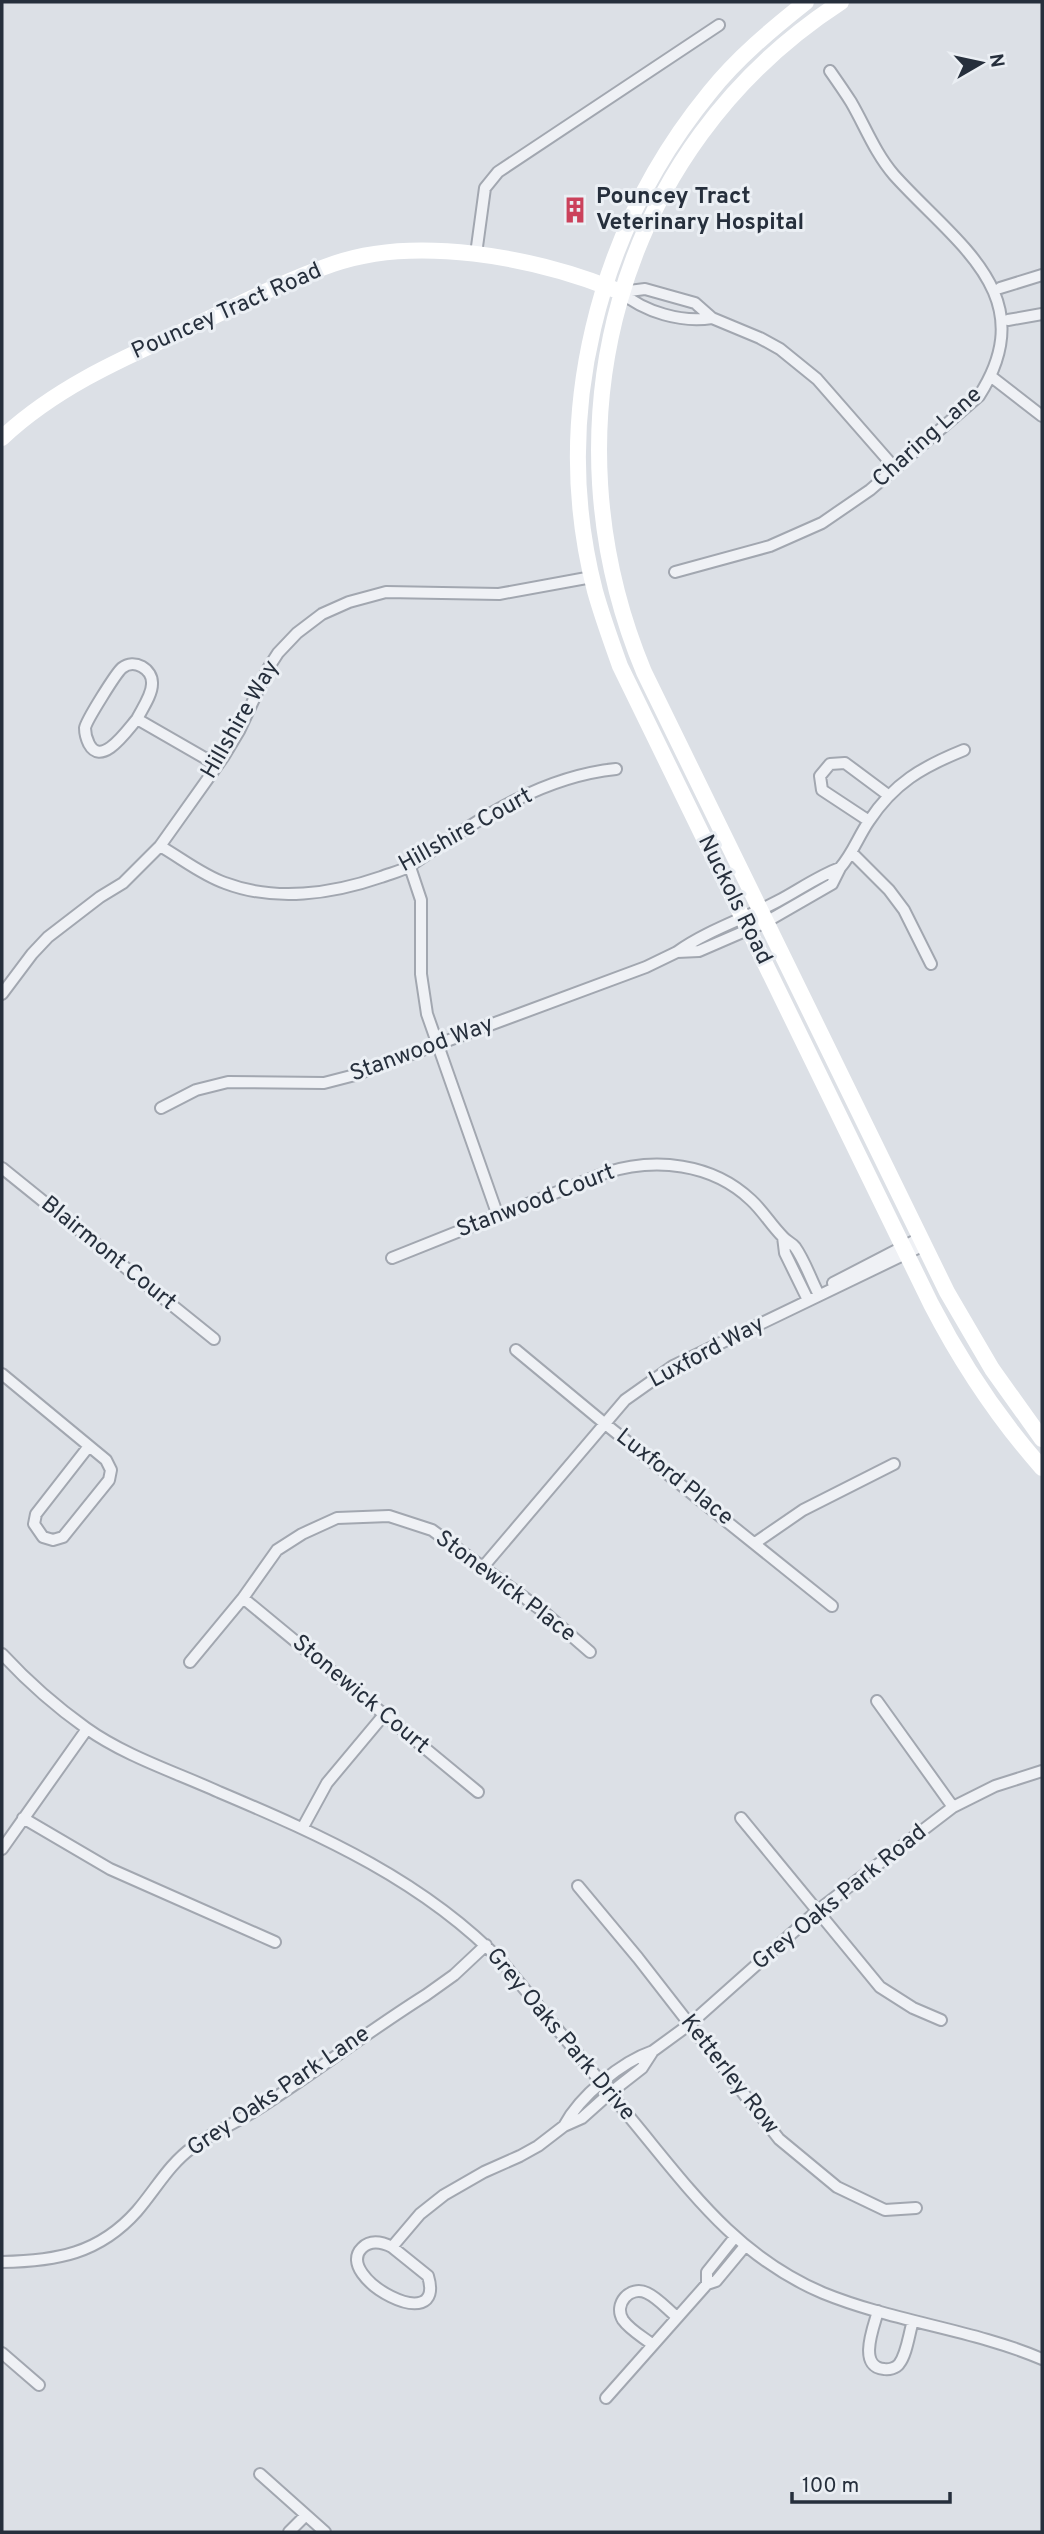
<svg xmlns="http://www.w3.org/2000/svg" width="1044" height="2534" viewBox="0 0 1044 2534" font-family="Overpass,sans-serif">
	<rect width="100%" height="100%" fill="#dce0e6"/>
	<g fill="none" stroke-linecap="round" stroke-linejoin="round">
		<g stroke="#a2a7b0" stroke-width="14">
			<path id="street" d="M 476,254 L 485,188 L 498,172 L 719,25
				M 1000,288 L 1042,275
				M 621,292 L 645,289 L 695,303 L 712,318 L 760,338 L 780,349 L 817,379 L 894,467
				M 621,292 C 644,312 682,323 712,318
				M 1008,320 L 1042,314
				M 993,378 L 1042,416
				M 675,572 L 770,546 L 822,523 L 870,490 L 979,396 C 1044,295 955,243 894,175 C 875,153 865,126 851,102 C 844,91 837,81 830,71
				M 137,719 C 128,729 102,768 89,744 C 87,740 85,732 85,728 C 86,721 116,673 122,668 C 134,658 153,669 152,684 C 152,695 142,709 137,719 L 217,765
				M 869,821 L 822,790 L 820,776 L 830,764 L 845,763 L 888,795
				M 160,846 C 181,858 202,875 225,883 C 275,902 332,894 381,877 C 391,873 403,871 411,865 C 474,823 537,777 616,769
				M 853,854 L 889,890 L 904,910 L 931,964
				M 410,867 L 421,900 L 421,974 L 427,1014 L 498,1216
				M 840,868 L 832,884 L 766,922 L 699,951 L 677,952 C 708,930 744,919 778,901 C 799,890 818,876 840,868 Z
				M 840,868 C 853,853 858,837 869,821 C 894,783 922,767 964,750
				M 2,994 L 32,954 L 48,937 L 100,897 L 123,883 L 160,846 L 224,756 L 239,731 L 269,667 L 278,653 L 297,633 L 322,614 L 349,602 L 386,592 L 499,594 L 592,577
				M 161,1108 L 196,1090 L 228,1082 L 324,1083 L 355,1075 L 646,967 L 677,952
				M 2,1168 L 214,1339
				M 783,1237 L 785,1253 L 808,1300
				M 392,1258 L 605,1173 C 655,1157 712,1163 751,1200 C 763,1211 771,1225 783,1237 C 786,1241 792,1243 795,1247 C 805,1261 811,1280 819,1295
				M 833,1283 L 920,1238
				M 516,1350 L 604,1423 L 832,1606
				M 2,1374 L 106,1460 L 111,1470 L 109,1480 L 63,1537 L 53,1540 L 43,1537 L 34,1524 L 36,1514 L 89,1446
				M 755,1543 L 803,1510 L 894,1464
				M 483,1567 L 625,1400 L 673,1366 L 924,1245
				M 243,1598 L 478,1792
				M 2,1654 C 27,1681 55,1706 86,1728 C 125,1756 175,1772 219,1792 C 323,1836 424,1881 503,1963 C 546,2015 589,2068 632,2120 C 690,2190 736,2256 823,2293 C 894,2322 972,2329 1042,2359
				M 190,1662 L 243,1598 L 277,1550 L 302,1534 L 337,1518 L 389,1516 L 432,1530 L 544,1612 L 590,1652
				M 877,1701 L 953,1807
				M 23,1818 L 110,1869 L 275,1942
				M 741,1818 L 880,1987 L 913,2008 L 941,2020
				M 303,1827 L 327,1783 L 383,1716
				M 2,1849 L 87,1729
				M 578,1886 L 638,1958 L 779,2139 L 837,2187 L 885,2210 L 916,2208
				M 653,2051 L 690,2024 L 817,1911 L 953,1807 L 995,1786 L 1042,1771
				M 392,2247 L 428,2276 C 447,2339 332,2277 362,2248 C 371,2239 382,2242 392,2247 L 420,2214 L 444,2195 L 484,2172 L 520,2156 L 538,2146 L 564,2126 L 582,2118 L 610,2093 L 642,2068 L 653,2051 C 621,2062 580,2096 564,2126
				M 2,2262 C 56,2261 99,2254 137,2211 C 156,2189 169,2164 193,2147 C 212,2133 233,2124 253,2112 C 312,2075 367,2032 426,1995 L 454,1975 L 486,1945
				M 707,2284 L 707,2272 L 735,2237
				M 878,2311 C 874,2326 857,2367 884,2369 C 889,2370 896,2368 899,2364 C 907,2354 909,2333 913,2321
				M 653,2345 C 643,2337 630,2330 623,2320 C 613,2304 630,2285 647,2293 C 658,2298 668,2310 677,2317
				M 2,2353 L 39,2385
				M 606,2398 L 707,2284 L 716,2281 L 745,2246
				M 260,2474 L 325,2532
				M 289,2532 L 306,2515"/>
		</g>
		<use href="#street" stroke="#eff1f5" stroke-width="10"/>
		<path stroke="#fff" stroke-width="16" d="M 806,2 C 772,29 737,58 710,92 C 597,230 550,417 595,591 C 602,616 611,641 620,666 L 931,1304 C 962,1364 998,1418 1042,1468
			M 841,2 C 616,148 542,428 644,672 L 947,1292 L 992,1369 L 1042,1439
			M 2,438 C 54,389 119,360 183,331 C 232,308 281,282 333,264 C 415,235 533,257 613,289"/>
	</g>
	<defs>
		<g id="building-bare" transform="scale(2.1)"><path d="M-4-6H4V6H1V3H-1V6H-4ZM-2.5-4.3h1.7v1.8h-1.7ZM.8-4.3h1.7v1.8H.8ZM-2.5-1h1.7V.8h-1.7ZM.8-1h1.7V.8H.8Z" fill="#cb415b" stroke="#ebeff4" stroke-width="2.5" paint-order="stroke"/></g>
	</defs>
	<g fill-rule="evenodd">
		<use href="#building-bare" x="575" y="210"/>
	</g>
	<g text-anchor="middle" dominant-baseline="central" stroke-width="6" stroke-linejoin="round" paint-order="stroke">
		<g font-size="23" font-weight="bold" fill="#262f3c" stroke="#ebeff4" text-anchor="start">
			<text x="596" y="197">Pouncey Tract<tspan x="596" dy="26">Veterinary Hospital</tspan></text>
		</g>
		<g font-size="23" fill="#262f3c" stroke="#ebeff4">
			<text transform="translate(227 312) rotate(-24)">Pouncey Tract Road</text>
			<text transform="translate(928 438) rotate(-42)">Charing Lane</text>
			<text transform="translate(241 720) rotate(-60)">Hillshire Way</text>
			<text transform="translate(466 831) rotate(-29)">Hillshire Court</text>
			<text transform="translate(734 900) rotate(64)">Nuckols Road</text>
			<text transform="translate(422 1050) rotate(-20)">Stanwood Way</text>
			<text transform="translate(536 1202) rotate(-21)">Stanwood Court</text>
			<text transform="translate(108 1254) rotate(39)">Blairmont Court</text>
			<text transform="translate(707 1353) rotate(-28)">Luxford Way</text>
			<text transform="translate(674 1478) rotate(38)">Luxford Place</text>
			<text transform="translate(505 1587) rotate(37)">Stonewick Place</text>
			<text transform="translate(360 1695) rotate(40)">Stonewick Court</text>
			<text transform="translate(840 1898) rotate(-39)">Grey Oaks Park Road</text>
			<text transform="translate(560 2035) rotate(50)">Grey Oaks Park Drive</text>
			<text transform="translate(729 2075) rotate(52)">Ketterley Row</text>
			<text transform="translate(279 2092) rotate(-34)">Grey Oaks Park Lane</text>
		</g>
	</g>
	<rect width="1044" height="2534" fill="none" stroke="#262f3c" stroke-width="7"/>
	<g transform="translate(981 63) rotate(81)" stroke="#ebeff4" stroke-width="5" paint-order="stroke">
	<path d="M0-5L12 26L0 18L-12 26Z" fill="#262f3c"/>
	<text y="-10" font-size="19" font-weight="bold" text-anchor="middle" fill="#262f3c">N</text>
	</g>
	<path d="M792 2492v10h158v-10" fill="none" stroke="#262f3c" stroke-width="3.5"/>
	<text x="802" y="2492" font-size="21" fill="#262f3c" stroke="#ebeff4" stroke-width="5" paint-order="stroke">100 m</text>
</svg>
